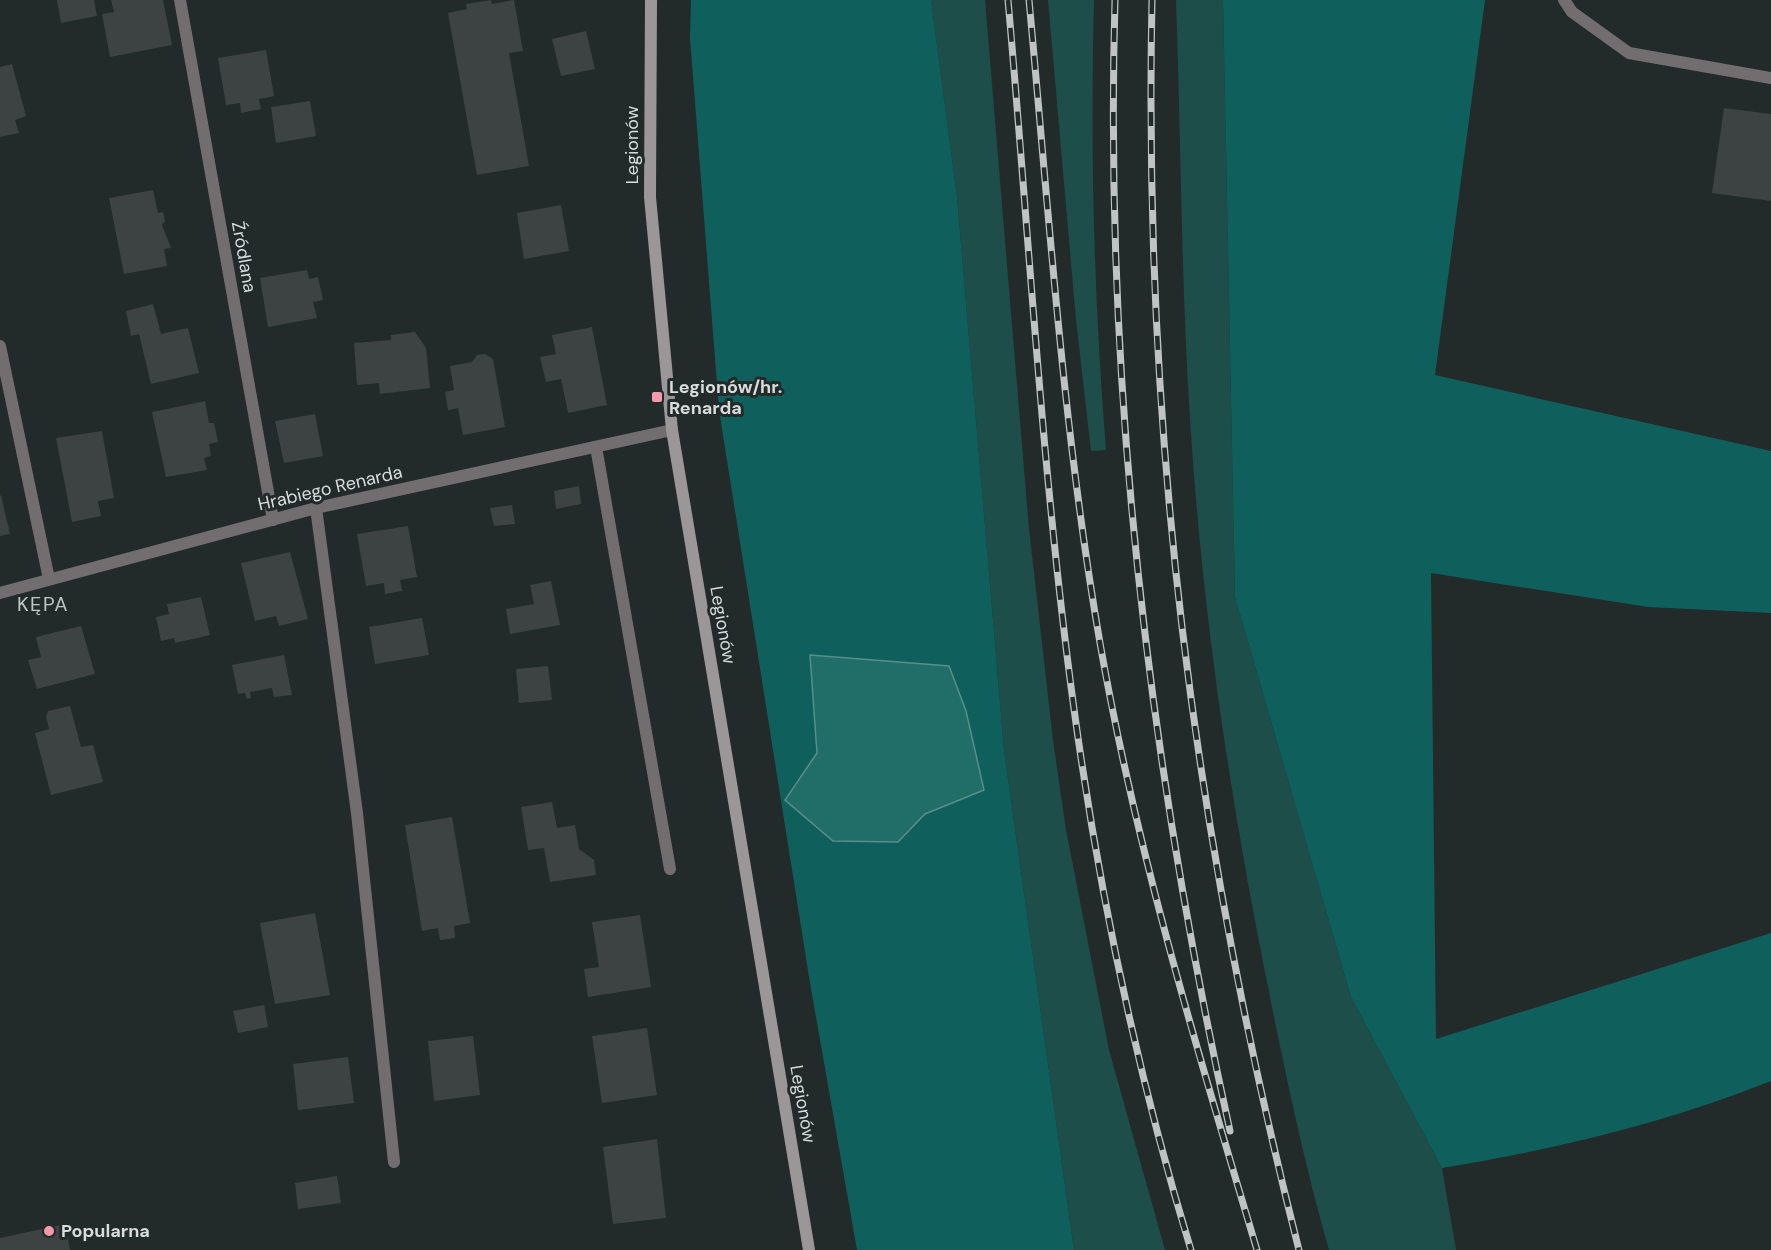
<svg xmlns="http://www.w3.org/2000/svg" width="1771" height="1250" viewBox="0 0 1771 1250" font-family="'DM Sans',sans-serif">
	<rect width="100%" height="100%" fill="#232a2a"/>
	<path fill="#1d4e4a" d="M 931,0 L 985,0 L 1029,529 L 1053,740 L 1066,830 L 1109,1050 L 1165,1250 L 1074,1250 L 1004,750 L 957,197 Z
		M 1048,0 L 1094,0 C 1090,150 1094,300 1106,450 L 1091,451 L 1076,320 Z
		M 1176,0 L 1223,0 L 1235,597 L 1351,997 L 1442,1168 L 1456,1250 L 1329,1250 C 1305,1166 1287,1082 1270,997 C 1231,806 1202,613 1190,419 C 1181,279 1181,140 1176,0 Z"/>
	<path fill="#0f605c" d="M 691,0 L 931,0 L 957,197 L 1004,750 L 1074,1250 L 857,1250 L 810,983 L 719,410 L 690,38 Z
		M 1223,0 L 1485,0 L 1435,375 L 1771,451 L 1771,613 L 1648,607 L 1431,573 L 1436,1039 L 1771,933 L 1771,1081 C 1666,1123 1553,1150 1442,1168 L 1351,997 L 1235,597 Z"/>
	<path fill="#216d68" stroke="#588e8b" stroke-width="1.5" d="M 810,655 L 949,666 L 966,711 L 984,790 L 925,814 L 898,842 L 833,841 L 785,800 L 817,753 Z"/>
	<path fill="#3c4342" d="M 57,0 L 94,0 L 97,16 L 61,23 Z
		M 111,0 L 163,0 L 172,45 L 110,57 L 102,14 L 114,12 Z
		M 491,0 L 492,4 L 514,0 L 523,51 L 509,53 L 529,166 L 477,175 L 448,13 L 467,9 L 466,4 Z
		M 586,31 L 595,69 L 561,76 L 552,39 Z
		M 266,50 L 274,96 L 259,99 L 261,109 L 241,113 L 240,103 L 226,105 L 218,58 Z
		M 12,64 L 26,116 L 15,120 L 19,133 L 0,137 L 0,67 Z
		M 310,101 L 316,136 L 276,143 L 271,107 Z
		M 1724,108 L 1771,114 L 1771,201 L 1712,193 Z
		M 153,190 L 158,213 L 163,212 L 165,221 L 162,225 L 171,248 L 164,249 L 167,266 L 124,274 L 109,198 Z
		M 561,205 L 569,251 L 524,259 L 517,213 Z
		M 307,270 L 309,279 L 318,277 L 323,300 L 313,302 L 317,318 L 268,327 L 260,278 Z
		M 153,304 L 161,334 L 188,328 L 199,373 L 151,384 L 139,334 L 131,336 L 126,311 Z
		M 592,327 L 607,405 L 568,413 L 561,379 L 546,382 L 540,357 L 556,354 L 552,335 Z
		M 415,332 L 426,348 L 430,388 L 380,394 L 379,383 L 357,385 L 354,343 L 391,340 L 391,335 Z
		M 485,354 L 493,359 L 505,427 L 463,435 L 458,408 L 448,410 L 445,392 L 454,390 L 450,366 L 472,362 L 477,355 Z
		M 205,401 L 209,423 L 214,423 L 218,442 L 209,444 L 211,456 L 204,458 L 207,470 L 166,477 L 152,412 Z
		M 315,414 L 323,456 L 284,463 L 275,421 Z
		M 102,431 L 114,498 L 98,501 L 101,516 L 72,522 L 56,438 Z
		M 579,486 L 581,504 L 556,509 L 554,491 Z
		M 1,495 L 10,534 L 0,536 L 0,496 Z
		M 512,505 L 515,524 L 494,526 L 490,508 Z
		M 408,526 L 417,577 L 400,580 L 402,591 L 385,594 L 384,583 L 366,586 L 357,534 Z
		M 290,552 L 308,619 L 279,626 L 276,616 L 255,621 L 241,563 Z
		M 551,581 L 560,625 L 510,634 L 506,609 L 534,604 L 530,585 Z
		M 201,597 L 210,635 L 175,643 L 174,638 L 161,641 L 156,617 L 169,614 L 167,604 Z
		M 422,618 L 429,655 L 375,664 L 369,627 Z
		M 81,626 L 95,674 L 37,689 L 28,660 L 41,657 L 36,637 Z
		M 284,655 L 292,695 L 274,697 L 272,688 L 250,692 L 251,698 L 247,699 L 245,693 L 238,694 L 232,665 Z
		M 548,666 L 552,700 L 519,703 L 516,669 Z
		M 70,706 L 81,747 L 93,745 L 103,782 L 51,795 L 35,733 L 49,729 L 46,717 L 48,711 Z
		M 552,802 L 557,828 L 575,825 L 579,849 L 594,860 L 596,875 L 550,882 L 544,848 L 528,850 L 521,807 Z
		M 452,817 L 470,923 L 454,926 L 455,938 L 440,940 L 438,928 L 422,931 L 405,825 Z
		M 315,913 L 330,995 L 275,1004 L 260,923 Z
		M 640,915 L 651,987 L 588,997 L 584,969 L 599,967 L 592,922 Z
		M 264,1005 L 268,1027 L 238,1033 L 233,1011 Z
		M 647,1028 L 657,1095 L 602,1103 L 592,1036 Z
		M 473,1036 L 480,1095 L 434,1101 L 428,1041 Z
		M 348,1057 L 354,1103 L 298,1110 L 293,1064 Z
		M 657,1139 L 666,1218 L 613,1224 L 603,1147 Z
		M 337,1176 L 341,1203 L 298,1209 L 295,1183 Z
		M 65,1224 L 70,1250 L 0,1250 L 0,1238 Z"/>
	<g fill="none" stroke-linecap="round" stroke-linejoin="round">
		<path stroke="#726e6f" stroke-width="12" d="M 1564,0 L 1572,12 L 1629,53 L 1771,78
			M 0,346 L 49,579
			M 596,447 L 670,869"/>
		<path stroke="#726e6f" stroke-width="12" d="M 180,0 L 273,520
			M 316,508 L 357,813 L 394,1162
			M 0,593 L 316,508 L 672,430"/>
		<path stroke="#9b9697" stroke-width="12" d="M 651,0 L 650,197 L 672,430 L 809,1250"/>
		<g stroke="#bfc3c3" stroke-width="7">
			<path id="rail" d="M 1008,0 C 1029,236 1042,474 1074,709 C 1099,892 1137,1074 1191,1250
				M 1029,0 C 1049,215 1063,430 1100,643 C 1136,849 1197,1050 1257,1250
				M 1115,0 C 1104,381 1148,759 1230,1131
				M 1152,0 C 1143,429 1193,834 1299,1250"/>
		</g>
		<use href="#rail" stroke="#232a2a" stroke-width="4.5" stroke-dasharray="14" stroke-linecap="butt"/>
	</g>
	<g fill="#f39aaa" stroke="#232a2a" stroke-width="2">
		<rect x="651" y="391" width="12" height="12" rx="3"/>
		<circle cx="49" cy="1231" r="6"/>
	</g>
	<g text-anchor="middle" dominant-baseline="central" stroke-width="6" stroke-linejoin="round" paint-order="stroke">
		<g font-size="18" fill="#d8dcdc" stroke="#232a2a">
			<text transform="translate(632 145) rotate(-90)">Legionów</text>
			<text transform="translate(244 257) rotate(80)">Źródlana</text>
			<text transform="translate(330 488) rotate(-13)">Hrabiego Renarda</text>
			<text transform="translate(723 625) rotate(80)">Legionów</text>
			<text transform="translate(803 1104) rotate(80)">Legionów</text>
		</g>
		<g font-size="18" font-weight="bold" fill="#d8dcdc" stroke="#232a2a" text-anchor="start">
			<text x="669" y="387">Legionów/hr.<tspan x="669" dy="21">Renarda</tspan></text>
			<text x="61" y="1231">Popularna</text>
		</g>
		<g font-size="20" letter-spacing="1.5" fill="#bec7c6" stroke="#232a2a">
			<text x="43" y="604">KĘPA</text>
		</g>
	</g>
</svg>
